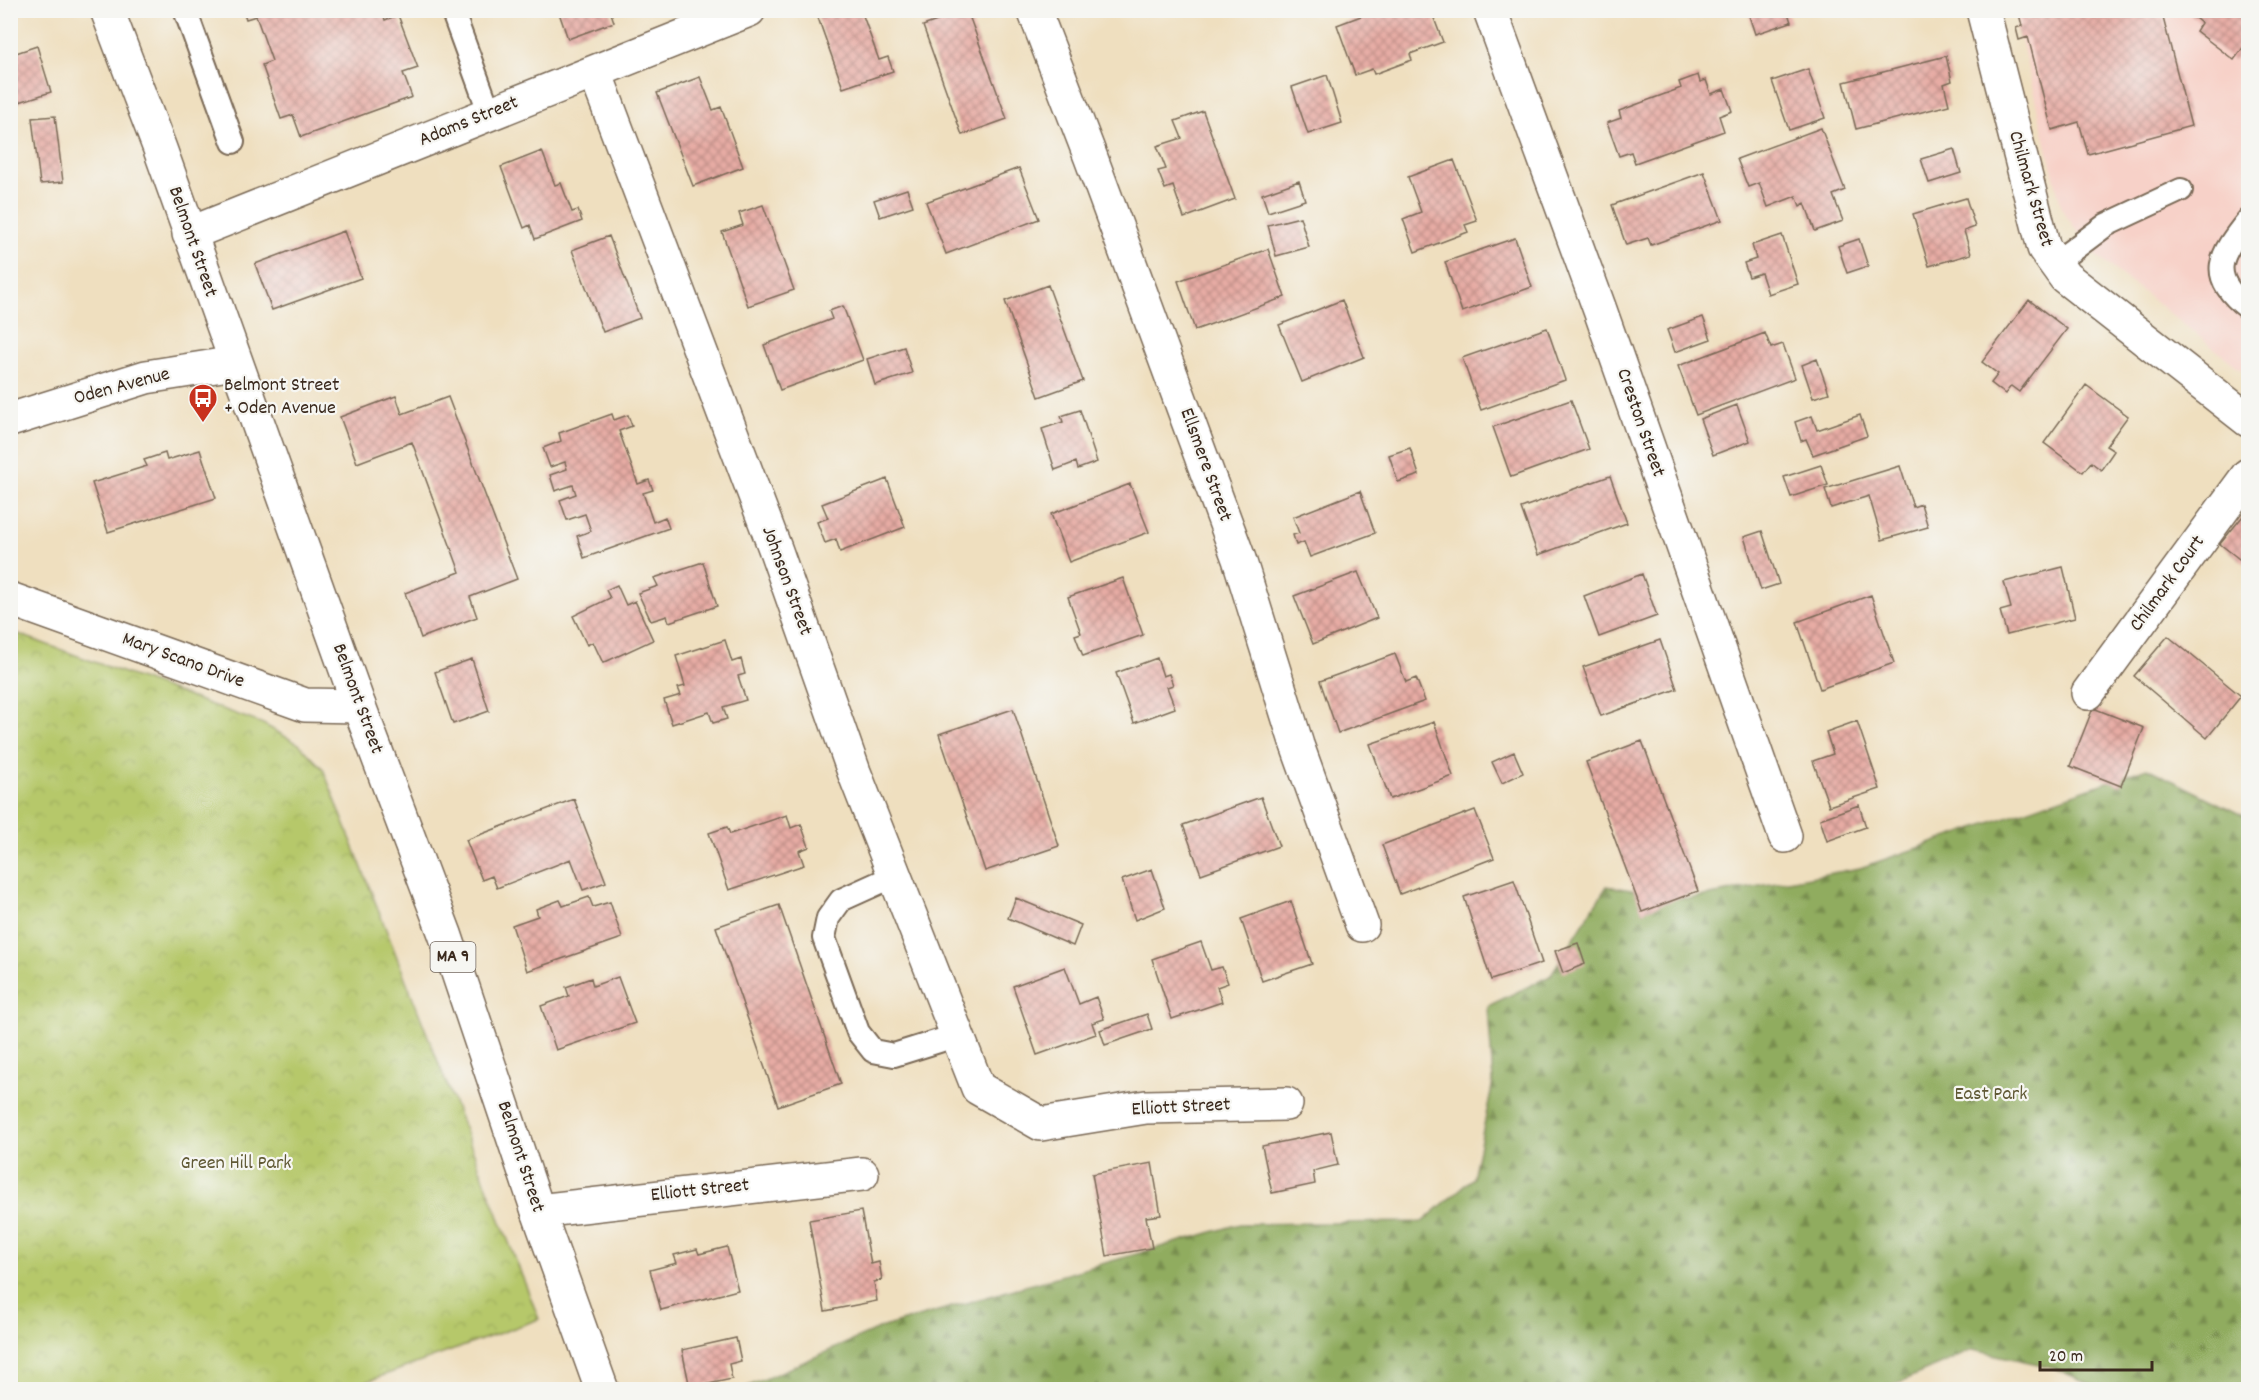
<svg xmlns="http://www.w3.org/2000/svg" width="2259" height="1400" viewBox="0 0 2259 1400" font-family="Dekko,sans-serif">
	<defs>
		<pattern id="forest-firs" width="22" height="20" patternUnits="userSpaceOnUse" patternTransform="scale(1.5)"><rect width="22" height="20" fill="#90ac5f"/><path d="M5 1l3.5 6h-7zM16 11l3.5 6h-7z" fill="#778c4e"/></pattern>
		<pattern id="park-crowns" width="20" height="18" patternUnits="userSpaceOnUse" patternTransform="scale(1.5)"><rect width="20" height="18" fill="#b6c86b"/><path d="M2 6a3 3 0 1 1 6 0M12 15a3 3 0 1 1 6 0" fill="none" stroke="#9dac5c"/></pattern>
		<pattern id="building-cross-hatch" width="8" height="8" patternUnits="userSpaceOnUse" patternTransform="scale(1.5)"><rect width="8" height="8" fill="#e7aca4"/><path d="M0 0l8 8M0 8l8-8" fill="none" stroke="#bc8c85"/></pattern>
	</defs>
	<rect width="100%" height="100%" fill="#f6f6f2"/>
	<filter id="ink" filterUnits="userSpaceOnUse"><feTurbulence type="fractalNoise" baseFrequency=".0167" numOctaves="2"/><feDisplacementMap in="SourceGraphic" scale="12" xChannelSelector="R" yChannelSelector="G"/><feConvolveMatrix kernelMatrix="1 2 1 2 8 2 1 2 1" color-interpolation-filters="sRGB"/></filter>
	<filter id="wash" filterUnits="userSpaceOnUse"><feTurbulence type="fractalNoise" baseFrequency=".008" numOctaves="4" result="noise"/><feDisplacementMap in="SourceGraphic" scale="24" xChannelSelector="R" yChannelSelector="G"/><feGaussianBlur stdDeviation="1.35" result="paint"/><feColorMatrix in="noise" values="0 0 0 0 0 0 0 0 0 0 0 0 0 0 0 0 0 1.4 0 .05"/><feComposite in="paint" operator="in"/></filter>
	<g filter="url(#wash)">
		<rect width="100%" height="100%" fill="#efdfbf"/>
		<path fill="#f7d1c8" d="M 2014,11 L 2248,11 L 2248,375 L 2093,253 L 2062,210 Z"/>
		<path fill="url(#forest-firs)" stroke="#666b3e" stroke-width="1.5" d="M 2147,768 L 2248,818 L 2248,1389 L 2102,1389 L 2052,1367 L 1973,1350 L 1881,1390 L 740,1390 L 883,1327 L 1240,1224 L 1422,1222 L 1473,1178 L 1493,1082 L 1488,1006 L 1550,976 L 1607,886 L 1688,899 L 1860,868 Z"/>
		<path fill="url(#park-crowns)" stroke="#787944" stroke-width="1.5" d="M 10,631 L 263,724 L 299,744 L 323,769 L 539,1319 L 346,1389 L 11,1389 Z"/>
		<g id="blocks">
			<path fill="url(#building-cross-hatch)" d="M 243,10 L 381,10 L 385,20 L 398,15 L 418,68 L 403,73 L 412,97 L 301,137 L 293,115 L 281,119 L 262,65 L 272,61 L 256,16 L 246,19 Z
				M 558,10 L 610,10 L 614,22 L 568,39 Z
				M 820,10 L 861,10 L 879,60 L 888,57 L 893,71 L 843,88 L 816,12 Z
				M 967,10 L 1007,119 L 962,135 L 923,26 Z
				M 1377,10 L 1437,10 L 1432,13 L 1443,42 L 1410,54 L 1412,60 L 1374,74 L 1372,69 L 1355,75 L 1337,25 Z
				M 1747,10 L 1787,10 L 1791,22 L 1755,34 Z
				M 2018,10 L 2161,10 L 2191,126 L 2088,154 L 2079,122 L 2052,130 L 2028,37 L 2019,40 L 2016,28 L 2022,26 Z
				M 2185,10 L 2248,10 L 2248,41 L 2234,60 L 2196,31 L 2201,23 Z
				M 37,46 L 51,92 L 10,105 L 10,55 Z
				M 1946,56 L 1952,81 L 1944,84 L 1949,105 L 1856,129 L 1844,82 Z
				M 1808,69 L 1825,118 L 1789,130 L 1772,81 Z
				M 1327,75 L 1342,123 L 1308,134 L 1292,87 Z
				M 1698,75 L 1700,82 L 1706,80 L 1711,94 L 1724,89 L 1732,111 L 1719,116 L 1724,131 L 1635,163 L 1631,152 L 1619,156 L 1607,123 L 1621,118 L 1619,111 L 1681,88 L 1679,82 Z
				M 700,77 L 713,110 L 721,107 L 743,167 L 693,186 L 657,93 Z
				M 1203,111 L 1235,199 L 1184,218 L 1173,186 L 1165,189 L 1158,171 L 1166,169 L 1157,146 L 1182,138 L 1175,121 Z
				M 55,116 L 63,182 L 40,184 L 32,118 Z
				M 1821,128 L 1845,190 L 1833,195 L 1843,221 L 1815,231 L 1805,203 L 1800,206 L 1796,196 L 1768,207 L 1759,183 L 1748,187 L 1737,159 Z
				M 1954,149 L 1961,173 L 1929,183 L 1921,159 Z
				M 542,151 L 555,185 L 561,183 L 572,212 L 578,210 L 582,221 L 535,239 L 530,225 L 524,228 L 501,167 Z
				M 1454,160 L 1477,221 L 1465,225 L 1468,232 L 1415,252 L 1403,219 L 1421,212 L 1408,177 Z
				M 1019,168 L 1039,219 L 946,254 L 926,202 Z
				M 1704,172 L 1722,220 L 1651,245 L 1648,238 L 1626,245 L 1612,205 Z
				M 1299,181 L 1305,200 L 1268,212 L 1262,194 Z
				M 907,189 L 913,206 L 880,217 L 874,200 Z
				M 1966,198 L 1975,227 L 1964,231 L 1971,254 L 1929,266 L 1913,214 Z
				M 763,205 L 794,290 L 748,306 L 722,232 L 743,225 L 739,213 Z
				M 1300,217 L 1309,247 L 1276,256 L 1268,225 Z
				M 344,231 L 361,278 L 272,310 L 255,264 Z
				M 1782,235 L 1798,284 L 1768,294 L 1761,273 L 1749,277 L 1744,263 L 1756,259 L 1752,245 Z
				M 609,236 L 640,318 L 603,332 L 572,250 Z
				M 1515,238 L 1532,287 L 1462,312 L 1445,262 Z
				M 1859,239 L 1868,266 L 1847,273 L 1838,246 Z
				M 1268,249 L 1285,297 L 1195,330 L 1178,281 Z
				M 1048,285 L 1083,381 L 1039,397 L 1005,301 Z
				M 1342,300 L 1364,357 L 1302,382 L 1279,325 Z
				M 2029,300 L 2067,329 L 2019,392 L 2011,386 L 2005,394 L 1991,383 L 1998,374 L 1982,362 Z
				M 843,306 L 863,360 L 780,390 L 764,345 L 832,319 L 829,311 Z
				M 1703,317 L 1711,339 L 1675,352 L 1667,330 Z
				M 1547,328 L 1565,380 L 1481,410 L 1462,358 Z
				M 1765,333 L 1771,348 L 1783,344 L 1795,378 L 1696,415 L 1678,366 Z
				M 904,347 L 912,373 L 875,385 L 867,359 Z
				M 1817,359 L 1829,393 L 1813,398 L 1802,365 Z
				M 2086,385 L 2128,416 L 2106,446 L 2114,451 L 2101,470 L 2091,462 L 2083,472 L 2044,443 Z
				M 396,396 L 402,414 L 448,397 L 517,579 L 470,597 L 477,617 L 421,638 L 405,593 L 460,572 L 412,442 L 357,463 L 340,417 Z
				M 1571,400 L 1589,449 L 1511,477 L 1493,427 Z
				M 1737,405 L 1750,441 L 1713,455 L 1700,419 Z
				M 1080,410 L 1097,462 L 1078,469 L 1076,462 L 1055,470 L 1042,429 L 1063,422 L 1061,416 Z
				M 612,414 L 614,420 L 628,415 L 632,426 L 619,431 L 638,484 L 649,480 L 653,490 L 643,493 L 653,522 L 665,517 L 669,528 L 584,558 L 577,536 L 591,531 L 585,514 L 567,520 L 560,500 L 576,494 L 573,485 L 555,491 L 550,475 L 567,469 L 565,462 L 550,467 L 543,448 L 561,441 L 559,433 Z
				M 1860,415 L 1867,436 L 1813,455 L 1806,439 L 1801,441 L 1795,422 L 1812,416 L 1817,430 Z
				M 1410,448 L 1419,475 L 1398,482 L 1389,455 Z
				M 200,450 L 216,498 L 108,532 L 92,483 L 147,466 L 144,460 L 165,453 L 167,460 Z
				M 1821,465 L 1828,485 L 1791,497 L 1784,477 Z
				M 1900,466 L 1913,507 L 1921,504 L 1928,527 L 1882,540 L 1869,496 L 1831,508 L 1825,489 Z
				M 1610,476 L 1627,523 L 1538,555 L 1521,508 Z
				M 887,479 L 905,527 L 840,552 L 836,539 L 825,543 L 817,522 L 828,518 L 822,504 Z
				M 1130,484 L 1149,532 L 1069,562 L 1051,514 Z
				M 1360,491 L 1375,533 L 1310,557 L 1304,542 L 1296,545 L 1293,535 L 1299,533 L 1293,517 Z
				M 2247,511 L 2248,512 L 2248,566 L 2220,544 Z
				M 1762,531 L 1779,584 L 1761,590 L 1744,537 Z
				M 703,562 L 717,606 L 669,622 L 667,616 L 651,621 L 638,593 L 658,586 L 654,578 Z
				M 2063,567 L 2075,618 L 2007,635 L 2000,611 L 2011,608 L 2004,582 Z
				M 1358,572 L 1377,618 L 1313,644 L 1294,596 Z
				M 1642,574 L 1657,616 L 1599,637 L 1584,596 Z
				M 1123,578 L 1143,635 L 1083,656 L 1075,635 L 1081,633 L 1068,597 Z
				M 617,585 L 626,605 L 635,601 L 653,640 L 603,663 L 593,642 L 587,645 L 573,616 L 610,598 L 606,590 Z
				M 1871,595 L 1894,663 L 1820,689 L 1797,622 Z
				M 2168,636 L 2241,696 L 2207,738 L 2134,676 Z
				M 725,640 L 732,662 L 741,659 L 745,674 L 738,676 L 746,700 L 723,707 L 727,719 L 713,723 L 709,712 L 672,724 L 664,700 L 681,695 L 678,688 L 685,686 L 676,656 Z
				M 1660,640 L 1677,689 L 1601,716 L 1583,667 Z
				M 1395,654 L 1406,682 L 1416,678 L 1425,701 L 1338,733 L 1320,681 Z
				M 1157,658 L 1163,676 L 1169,674 L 1173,685 L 1167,687 L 1175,708 L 1134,723 L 1116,673 Z
				M 472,659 L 489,711 L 453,724 L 435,672 Z
				M 2093,708 L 2144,728 L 2121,786 L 2070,766 Z
				M 1013,709 L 1059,846 L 985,871 L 939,734 Z
				M 1857,721 L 1880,789 L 1829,806 L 1813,761 L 1833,754 L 1826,732 Z
				M 1434,722 L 1453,776 L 1390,799 L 1370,744 Z
				M 1642,741 L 1698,891 L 1642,912 L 1586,762 Z
				M 1514,752 L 1523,773 L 1502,783 L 1492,762 Z
				M 1261,797 L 1279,846 L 1201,874 L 1183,825 Z
				M 574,799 L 606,882 L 583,890 L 571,859 L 497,888 L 492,876 L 482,880 L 466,840 Z
				M 1859,805 L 1866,827 L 1827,841 L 1820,819 Z
				M 1475,810 L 1494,858 L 1400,894 L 1382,845 Z
				M 787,815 L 791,828 L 801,824 L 809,847 L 799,851 L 804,865 L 729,890 L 709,833 L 727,827 L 730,834 Z
				M 1152,869 L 1165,908 L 1135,920 L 1122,880 Z
				M 1514,880 L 1542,963 L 1491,980 L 1464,897 Z
				M 589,897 L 593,907 L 610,902 L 622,938 L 527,971 L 512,925 L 538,916 L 536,909 L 560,900 L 563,906 Z
				M 1016,898 L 1081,925 L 1073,946 L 1008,918 Z
				M 1291,901 L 1312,964 L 1262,981 L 1241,919 Z
				M 779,905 L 841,1084 L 778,1106 L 716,927 Z
				M 1201,942 L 1211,970 L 1222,967 L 1228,983 L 1217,987 L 1222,1002 L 1172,1019 L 1152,959 Z
				M 1578,943 L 1585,964 L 1563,973 L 1555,951 Z
				M 1065,967 L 1079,1004 L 1096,997 L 1104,1019 L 1092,1023 L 1096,1034 L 1037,1055 L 1013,986 Z
				M 618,977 L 635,1023 L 556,1050 L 541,1006 L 569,996 L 566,987 L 591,978 L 593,986 Z
				M 1147,1014 L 1152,1029 L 1105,1045 L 1100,1030 Z
				M 1331,1132 L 1338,1165 L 1313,1171 L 1315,1184 L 1272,1193 L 1262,1146 Z
				M 1152,1163 L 1161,1215 L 1146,1217 L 1152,1248 L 1107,1256 L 1092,1174 Z
				M 861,1211 L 871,1264 L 879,1262 L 882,1280 L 874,1282 L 877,1301 L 825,1311 L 809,1220 Z
				M 727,1247 L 738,1290 L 661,1310 L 650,1270 L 677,1263 L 674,1255 L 697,1249 L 699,1254 Z
				M 736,1338 L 741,1361 L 729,1364 L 732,1379 L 690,1388 L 682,1350 Z"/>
		</g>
	</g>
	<g filter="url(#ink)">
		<use href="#blocks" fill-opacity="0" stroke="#7a6956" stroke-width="1.5"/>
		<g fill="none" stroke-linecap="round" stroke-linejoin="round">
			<g stroke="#7a6956" stroke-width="26">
				<path id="lane" d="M 185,10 L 233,142
					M 452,10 L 490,114
					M 2248,220 C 2220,255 2206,276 2248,308
					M 2055,263 L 2106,225 L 2181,190
					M 894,876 L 841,900 L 828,918 L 824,938 L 858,1032 L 873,1051 L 894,1055 L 958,1035"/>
			</g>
			<g stroke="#7a6956" stroke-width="36">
				<path id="street" d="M 1034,10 L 1091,158 L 1239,559 L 1297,745 L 1362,925
					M 1490,10 L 1600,310 L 1785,836
					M 1983,10 L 2044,248 L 2065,277 L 2248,420
					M 595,72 L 776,551 L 854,772 L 978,1088 L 1041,1124 L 1146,1107 L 1286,1104
					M 189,234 L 749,10
					M 10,420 L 146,377 L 235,363
					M 10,599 L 305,705 L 359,706
					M 2088,693 L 2248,475
					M 538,1211 L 862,1174"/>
			</g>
			<g stroke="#7a6956" stroke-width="36">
				<path id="highway" d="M 107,10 L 160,149 L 359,706 L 445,934 L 538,1211 L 602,1390"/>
			</g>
			<use href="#lane" stroke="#fff" stroke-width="22"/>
			<use href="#street" stroke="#fff" stroke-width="33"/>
			<use href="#highway" stroke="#fff" stroke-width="33"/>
		</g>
	</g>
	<defs>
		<g id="bus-pin" transform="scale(1.5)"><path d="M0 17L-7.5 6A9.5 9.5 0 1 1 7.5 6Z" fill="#c8321e" stroke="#f6f6f2"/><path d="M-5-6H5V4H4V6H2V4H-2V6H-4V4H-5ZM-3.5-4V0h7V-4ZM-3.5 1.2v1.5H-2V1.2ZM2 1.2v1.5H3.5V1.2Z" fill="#fff"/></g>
	</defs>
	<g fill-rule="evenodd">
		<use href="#bus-pin" x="203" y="398"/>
	</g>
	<g text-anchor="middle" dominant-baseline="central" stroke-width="4.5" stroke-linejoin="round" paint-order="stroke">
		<rect fill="#f6f6f2" stroke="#73675e" stroke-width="1.5" x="430.5" y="942" width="45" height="30" rx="4.5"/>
		<g font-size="18" font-weight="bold" fill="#3b2a1e">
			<text x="453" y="957">MA 9</text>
		</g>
		<g font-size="20" fill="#3b2a1e" stroke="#f6f6f2">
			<text transform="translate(469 122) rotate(-22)">Adams Street</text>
			<text transform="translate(2030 189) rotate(74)">Chilmark Street</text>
			<text transform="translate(192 242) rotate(71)">Belmont Street</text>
			<text transform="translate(122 387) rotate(-15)">Oden Avenue</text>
			<text transform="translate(1640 423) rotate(71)">Creston Street</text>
			<text transform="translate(1205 465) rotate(70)">Ellsmere Street</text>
			<text transform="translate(786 581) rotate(70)">Johnson Street</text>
			<text transform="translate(2168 584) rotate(-54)">Chilmark Court</text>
			<text transform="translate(183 661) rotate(20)">Mary Scano Drive</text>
			<text transform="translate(357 699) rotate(70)">Belmont Street</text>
			<text transform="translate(1181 1108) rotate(-3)">Elliott Street</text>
			<text transform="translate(520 1157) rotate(72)">Belmont Street</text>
			<text transform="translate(700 1191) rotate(-6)">Elliott Street</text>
		</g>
		<g font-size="20" fill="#3b2a1e" stroke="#f6f6f2" text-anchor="start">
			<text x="224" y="386">Belmont Street<tspan x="224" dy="23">+ Oden Avenue</tspan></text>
		</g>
		<g font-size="20" fill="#605935" stroke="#f6f6f2">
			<text x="1991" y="1095">East Park</text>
			<text x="236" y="1164">Green Hill Park</text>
		</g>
	</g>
	<rect width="2259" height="1400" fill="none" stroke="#f6f6f2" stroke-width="36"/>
	<path d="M2040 1361v9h112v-9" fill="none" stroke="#3b2a1e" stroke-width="3"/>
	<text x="2049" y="1361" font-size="18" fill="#3b2a1e" stroke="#f6f6f2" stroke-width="4.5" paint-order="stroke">20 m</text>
</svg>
